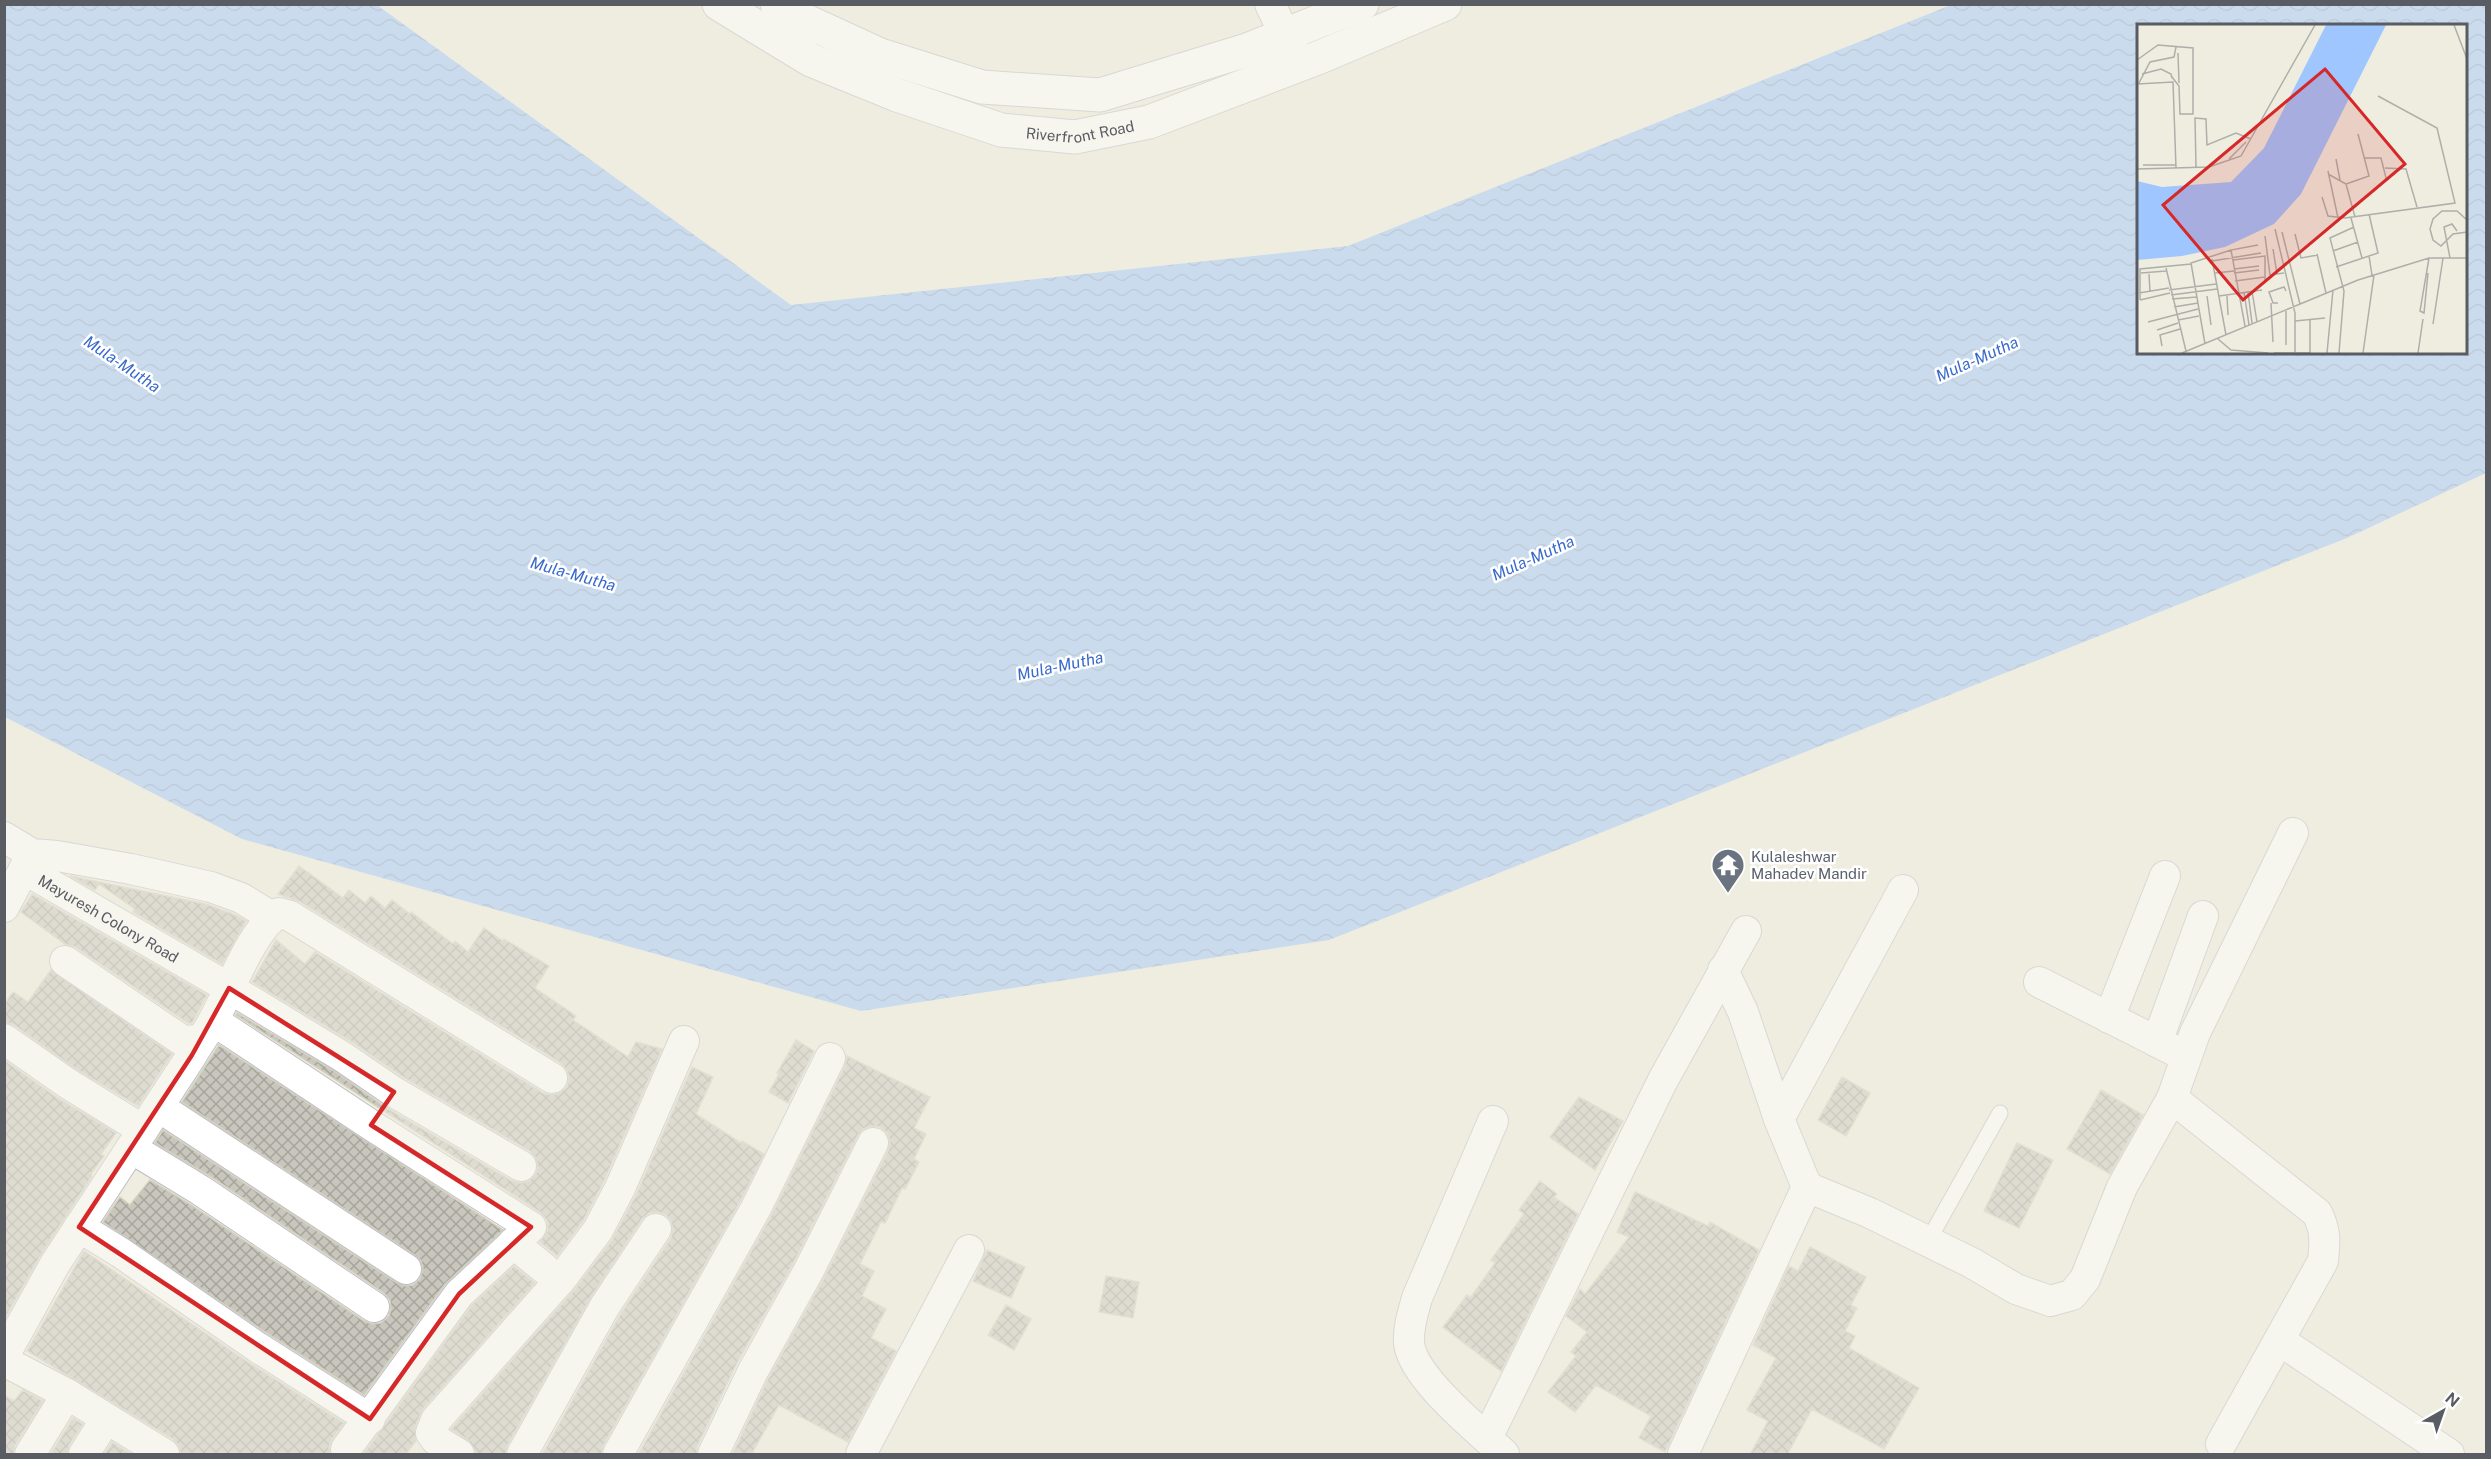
<svg xmlns="http://www.w3.org/2000/svg" width="2491" height="1459" viewBox="0 0 2491 1459" font-family="'Public Sans',sans-serif">
	<defs>
		<pattern id="water-waves" width="16" height="10" patternUnits="userSpaceOnUse" patternTransform="scale(1.5)"><rect width="16" height="10" fill="#9fc6ff"/><path d="M0 5q4-4 8 0t8 0" fill="none" stroke="#85a4d2"/></pattern>
		<pattern id="building-cross-hatch" width="8" height="8" patternUnits="userSpaceOnUse" patternTransform="scale(1.5)"><rect width="8" height="8" fill="#c9c7bd"/><path d="M0 0l8 8M0 8l8-8" fill="none" stroke="#a6a59d"/></pattern>
	</defs>
	<rect width="100%" height="100%" fill="#eeede0"/>
	<path fill="url(#water-waves)" fill-rule="evenodd" d="M 4,5 L 377,5 L 791,305 L 1348,246 L 1951,5 L 2486,5 L 2486,473 L 2347,538 L 1329,940 L 861,1011 L 242,839 L 5,717 ZM 2138,26 L 2466,26 L 2466,352 L 2138,352 Z"/>
	<path fill="url(#building-cross-hatch)" stroke="#d3d0be" stroke-width="1.5" d="M 299,866 L 343,898 L 349,890 L 365,903 L 371,896 L 385,908 L 392,900 L 410,914 L 411,912 L 453,944 L 455,941 L 468,952 L 484,928 L 503,941 L 504,939 L 549,966 L 535,988 L 576,1016 L 573,1020 L 628,1057 L 636,1042 L 662,1049 L 604,1181 L 583,1221 L 557,1256 L 540,1242 L 548,1230 L 547,1220 L 540,1212 L 236,1015 L 237,1013 L 334,1071 L 385,1107 L 512,1181 L 520,1183 L 529,1181 L 536,1174 L 538,1167 L 536,1158 L 530,1151 L 403,1077 L 352,1042 L 252,982 L 276,940 L 305,964 L 315,952 L 543,1093 L 551,1095 L 560,1093 L 567,1087 L 569,1078 L 567,1070 L 561,1063 L 299,901 L 278,894 Z
		M 70,876 L 206,904 L 233,914 L 246,921 L 222,964 L 133,912 L 135,909 L 99,884 L 95,890 Z
		M 32,894 L 207,995 L 192,1023 L 188,1023 L 75,947 L 65,944 L 21,912 Z
		M 51,970 L 172,1054 L 138,1106 L 76,1069 L 14,1025 L 4,1022 L 4,1005 L 13,992 L 28,1002 Z
		M 796,1040 L 814,1051 L 788,1103 L 769,1092 L 779,1074 L 777,1073 Z
		M 219,1045 L 503,1230 L 445,1284 L 364,1395 L 267,1333 L 103,1222 L 120,1197 L 130,1205 L 150,1180 L 191,1205 L 364,1321 L 372,1324 L 381,1323 L 389,1316 L 391,1309 L 390,1300 L 384,1293 L 210,1176 L 155,1143 L 163,1130 L 397,1283 L 406,1286 L 413,1285 L 420,1279 L 423,1269 L 421,1261 L 415,1255 L 182,1102 Z
		M 847,1056 L 930,1097 L 914,1128 L 926,1134 L 914,1159 L 919,1162 L 905,1189 L 902,1188 L 885,1223 L 881,1222 L 860,1264 L 874,1271 L 862,1296 L 886,1309 L 871,1338 L 896,1351 L 848,1442 L 779,1405 L 751,1455 L 732,1455 L 768,1379 L 824,1278 L 888,1151 L 890,1141 L 887,1133 L 880,1127 L 871,1126 L 863,1129 L 858,1135 L 794,1262 L 737,1363 L 697,1447 L 696,1455 L 638,1455 L 771,1216 L 845,1066 Z
		M 4,1060 L 58,1098 L 116,1133 L 101,1154 L 104,1156 L 91,1174 L 92,1176 L 40,1256 L 4,1320 Z
		M 692,1067 L 713,1077 L 696,1114 L 741,1143 L 742,1141 L 764,1154 L 741,1200 L 603,1446 L 601,1455 L 542,1455 L 620,1315 L 671,1238 L 673,1229 L 671,1221 L 666,1215 L 658,1212 L 649,1213 L 642,1219 L 591,1297 L 507,1446 L 505,1455 L 478,1455 L 468,1440 L 451,1429 L 575,1289 L 612,1240 L 636,1195 Z
		M 1842,1077 L 1870,1093 L 1846,1136 L 1818,1120 Z
		M 2101,1090 L 2143,1115 L 2110,1174 L 2067,1149 Z
		M 1579,1097 L 1623,1121 L 1595,1170 L 1550,1137 Z
		M 2017,1143 L 2053,1160 L 2019,1228 L 1984,1211 Z
		M 1540,1181 L 1557,1194 L 1554,1197 L 1578,1214 L 1501,1371 L 1443,1327 L 1467,1295 L 1471,1297 L 1495,1263 L 1491,1260 L 1524,1214 L 1519,1210 Z
		M 1635,1192 L 1708,1226 L 1710,1222 L 1759,1250 L 1665,1452 L 1639,1438 L 1651,1416 L 1596,1385 L 1575,1412 L 1548,1392 L 1576,1356 L 1571,1352 L 1587,1332 L 1566,1316 L 1580,1289 L 1585,1294 L 1629,1237 L 1617,1232 Z
		M 1810,1247 L 1866,1277 L 1851,1305 L 1857,1308 L 1845,1331 L 1855,1336 L 1849,1348 L 1919,1388 L 1884,1449 L 1812,1409 L 1787,1455 L 1750,1455 L 1768,1421 L 1747,1410 L 1776,1358 L 1753,1345 L 1789,1266 L 1798,1271 Z
		M 987,1250 L 1025,1267 L 1011,1298 L 973,1281 Z
		M 84,1251 L 248,1362 L 344,1423 L 332,1439 L 329,1447 L 330,1455 L 181,1455 L 179,1446 L 173,1439 L 27,1351 Z
		M 514,1266 L 535,1283 L 423,1409 L 415,1427 L 416,1441 L 405,1455 L 363,1455 L 472,1305 Z
		M 1106,1276 L 1139,1282 L 1133,1318 L 1099,1312 Z
		M 1006,1305 L 1031,1319 L 1014,1350 L 988,1335 Z
		M 23,1390 L 43,1401 L 15,1445 L 13,1455 L 4,1455 L 4,1395 L 14,1401 Z
		M 73,1418 L 83,1424 L 69,1445 L 67,1455 L 50,1455 Z
		M 112,1442 L 132,1455 L 104,1455 Z"/>
	<g fill="none" stroke-linecap="round" stroke-linejoin="round">
		<g stroke="#bebfc6" stroke-width="17">
			<path id="service" d="M 1928,1241 L 2000,1113"/>
		</g>
		<g stroke="#bebfc6" stroke-width="32">
			<g id="minor">
				<path d="M 1270,4 L 1295,56"/>
				<path d="M 4,837 L 32,854 L 57,856 L 131,869 L 211,887 L 241,898 L 272,917"/>
				<path id="s1" d="M 24,869 L 229,988 L 343,1057 L 394,1092 L 521,1166"/>
				<path d="M 4,907 L 32,854"/>
				<path d="M 65,961 L 183,1041 L 200,1040"/>
				<path d="M 2039,982 L 2185,1056"/>
				<path d="M 2109,1018 L 2165,876"/>
				<path d="M 214,1021 L 371,1125 L 531,1227 L 459,1294 L 346,1449"/>
				<path d="M 4,1039 L 67,1083 L 143,1130"/>
				<path d="M 2157,1042 L 2203,916"/>
				<path d="M 2172,1098 L 2317,1213 C 2326,1230 2325,1242 2323,1261 L 2221,1444"/>
				<path d="M 159,1107 L 406,1269"/>
				<path d="M 1779,1119 L 1903,890"/>
				<path d="M 1493,1121 L 1417,1298 C 1413,1313 1408,1327 1409,1343 C 1412,1377 1479,1431 1504,1454"/>
				<path d="M 131,1148 L 200,1190 L 374,1307"/>
				<path d="M 1807,1187 L 1870,1213 L 1972,1263 L 2016,1289 L 2050,1301 L 2072,1295 L 2085,1279 L 2122,1187 L 2172,1098 L 2195,1033 L 2293,833"/>
				<path d="M 79,1227 L 121,1253 L 257,1347 L 370,1419"/>
				<path d="M 513,1243 L 545,1269"/>
				<path d="M 2279,1340 L 2449,1454"/>
				<path d="M 4,1356 L 55,1264 L 192,1055 C 199,1042 208,1032 214,1019 C 229,993 253,927 279,913 L 290,916 L 552,1078"/>
				<path d="M 4,1361 L 67,1394 L 164,1454"/>
				<path d="M 1487,1438 L 1663,1080 L 1746,931"/>
				<path d="M 30,1454 L 67,1394"/>
				<path d="M 84,1454 L 106,1419"/>
				<path d="M 459,1454 L 436,1440 L 431,1433 L 436,1420 L 562,1278 L 598,1230 L 620,1188 L 684,1041"/>
				<path d="M 522,1454 L 605,1306 L 656,1229"/>
				<path d="M 618,1454 L 756,1208 L 830,1058"/>
				<path d="M 713,1454 L 753,1371 L 809,1270 L 873,1143"/>
				<path d="M 861,1454 L 969,1250"/>
				<path d="M 1683,1454 L 1807,1187 L 1779,1119 L 1743,1012 L 1723,970"/>
			</g>
		</g>
		<g stroke="#bebfc6" stroke-width="35">
			<g id="tertiary">
				<path id="s2" d="M 719,4 L 811,60 L 897,95 L 1001,130 L 1075,137 L 1149,122 L 1320,57 L 1445,4"/>
				<path d="M 777,4 L 793,15 L 880,55 L 982,87 L 1100,95 L 1247,50 L 1362,4"/>
			</g>
		</g>
		<use href="#service" stroke="#fff" stroke-width="15"/>
		<use href="#minor" stroke="#fff" stroke-width="30"/>
		<use href="#tertiary" stroke="#fff" stroke-width="33"/>
	</g>
	<path d="M0 0H2491V1459H0ZM 229,988 L 394,1092 L 371,1125 L 531,1227 L 459,1294 L 370,1419 L 79,1227 L 192,1055 Z" fill="#eeede0" fill-opacity=".55" fill-rule="evenodd"/>
	<path fill="none" stroke="#d62828" stroke-width="4.5" stroke-linejoin="round" d="M 229,988 L 394,1092 L 371,1125 L 531,1227 L 459,1294 L 370,1419 L 79,1227 L 192,1055 Z"/>
	<defs>
		<g id="temple-pin" transform="scale(1.725)"><path d="M0 17L-7.5 6A9.5 9.5 0 1 1 7.5 6Z" fill="#6b7280" stroke="#fff"/><path d="M0-6L5-2H3V0L6.5 2.5H4V6H1.5V3h-3V6H-4V2.5H-6.5L-3 0V-2H-5Z" fill="#fff"/></g>
	</defs>
	<g fill-rule="evenodd">
		<use href="#temple-pin" x="1728" y="865"/>
	</g>
	<g text-anchor="middle" dominant-baseline="central" stroke-width="5" stroke-linejoin="round" paint-order="stroke">
		<g font-size="15" fill="#595c63" stroke="#fff">
			<text stroke="none"><textPath href="#s2" startOffset="390">Riverfront Road</textPath></text>
			<text stroke="none"><textPath href="#s1" startOffset="98">Mayuresh Colony Road</textPath></text>
		</g>
		<g font-size="15" fill="#5b616d" stroke="#fff" text-anchor="start">
			<text x="1751" y="856">Kulaleshwar<tspan x="1751" dy="17">Mahadev Mandir</tspan></text>
		</g>
		<g font-size="16" font-style="italic" fill="#3869cd" stroke="#fff">
			<text transform="translate(1977 359) rotate(-24)">Mula-Mutha</text>
			<text transform="translate(122 364) rotate(34)">Mula-Mutha</text>
			<text transform="translate(1533 558) rotate(-24)">Mula-Mutha</text>
			<text transform="translate(573 574) rotate(16)">Mula-Mutha</text>
			<text transform="translate(1060 666) rotate(-12)">Mula-Mutha</text>
		</g>
	</g>
	<g transform="translate(2137 24)">
		<rect width="330" height="330" fill="#eeede0"/>
		<path d="M 189,1 L 249,1 L 164,170 L 137,200 L 88,223 L 45,232 L 0,236 L 0,157 L 25,163 L 94,158 L 127,124 Z" fill="#9fc6ff"/>
		<path fill="none" stroke="#aeafaa" stroke-width="1.5" d="M 317,1 L 330,35M 41,29 L 42,59M 0,36 L 21,21 L 56,24 L 56,90 L 43,90 L 42,62 L 35,53M 5,50 L 24,45 L 34,50 L 35,54M 2,59 L 13,38 L 37,33 L 39,23M 0,60 L 36,58 L 39,144M 227,134 L 244,134 L 249,154M 92,135 L 109,118M 199,135 L 203,156M 6,141 L 39,141M 59,143 L 58,94 L 69,95 L 70,121 L 99,109 L 114,115M 248,144 L 269,145 L 280,183M 0,145 L 72,143 L 104,132 L 178,1M 191,147 L 201,194M 191,150 L 209,160 L 218,193M 209,160 L 232,152 L 221,110M 185,173 L 191,192 L 208,194 L 318,179 L 300,104 L 241,72M 214,194 L 225,234M 330,196 L 320,187 L 305,187 L 296,195 L 293,205 L 296,216 L 304,222 L 316,210 L 330,208M 138,205 L 158,289 L 158,329M 145,208 L 163,280M 158,210 L 164,234 L 181,231M 128,212 L 133,251 L 147,249M 136,225 L 140,250M 196,227 L 221,218M 180,230 L 189,269M 232,232 L 235,251M 313,234 L 307,203 L 315,200 L 320,207M 75,235 L 89,311M 96,236 L 128,232 L 128,257M 75,237 L 124,229M 199,243 L 241,229 L 232,190M 29,244 L 49,327M 97,245 L 122,242M 4,249 L 29,247M 78,249 L 97,247M 97,249 L 122,246M 291,249 L 287,289 L 283,287 L 292,234M 12,250 L 13,268M 98,257 L 128,253M 32,266 L 79,260M 115,267 L 120,298M 107,268 L 112,301M 111,268 L 115,299M 2,269 L 32,264M 34,271 L 80,265M 70,272 L 74,301M 82,272 L 125,266M 90,272 L 91,291M 35,275 L 60,273M 3,276 L 3,245 L 54,240M 3,276 L 33,269M 134,279 L 136,318M 141,279 L 136,279 L 132,268 L 147,263 L 149,267M 37,283 L 61,279M 41,296 L 62,292M 158,297 L 188,294M 11,298 L 61,285M 296,300 L 306,234M 108,302 L 94,226 L 121,221M 20,306 L 41,299M 81,315 L 94,326 L 131,329M 68,320 L 54,239 L 94,226M 149,321 L 149,285M 25,322 L 23,311 L 43,305M 45,329 L 221,256 L 292,234 L 330,234M 137,329 L 174,329M 173,329 L 173,295M 190,329 L 196,266M 202,329 L 207,267 L 193,214 L 217,203M 226,329 L 237,251M 281,329 L 286,295"/>
		<path fill="#d62828" fill-opacity="0.15" stroke="#d62828" stroke-width="3" d="M 188,45 L 268,140 L 106,276 L 26,181 Z"/>
		<rect width="330" height="330" fill="none" stroke="#595c63" stroke-width="3"/>
	</g>
	<rect width="2491" height="1459" fill="none" stroke="#595c63" stroke-width="12"/>
	<g transform="translate(2443 1411) rotate(40)" stroke="#ffffff" stroke-width="4.5" paint-order="stroke">
	<path d="M0-4.5L10 22L0 15L-10 22Z" fill="#595c63"/>
	<text y="-9" font-size="16" font-weight="bold" text-anchor="middle" fill="#595c63">N</text>
	</g>
</svg>
